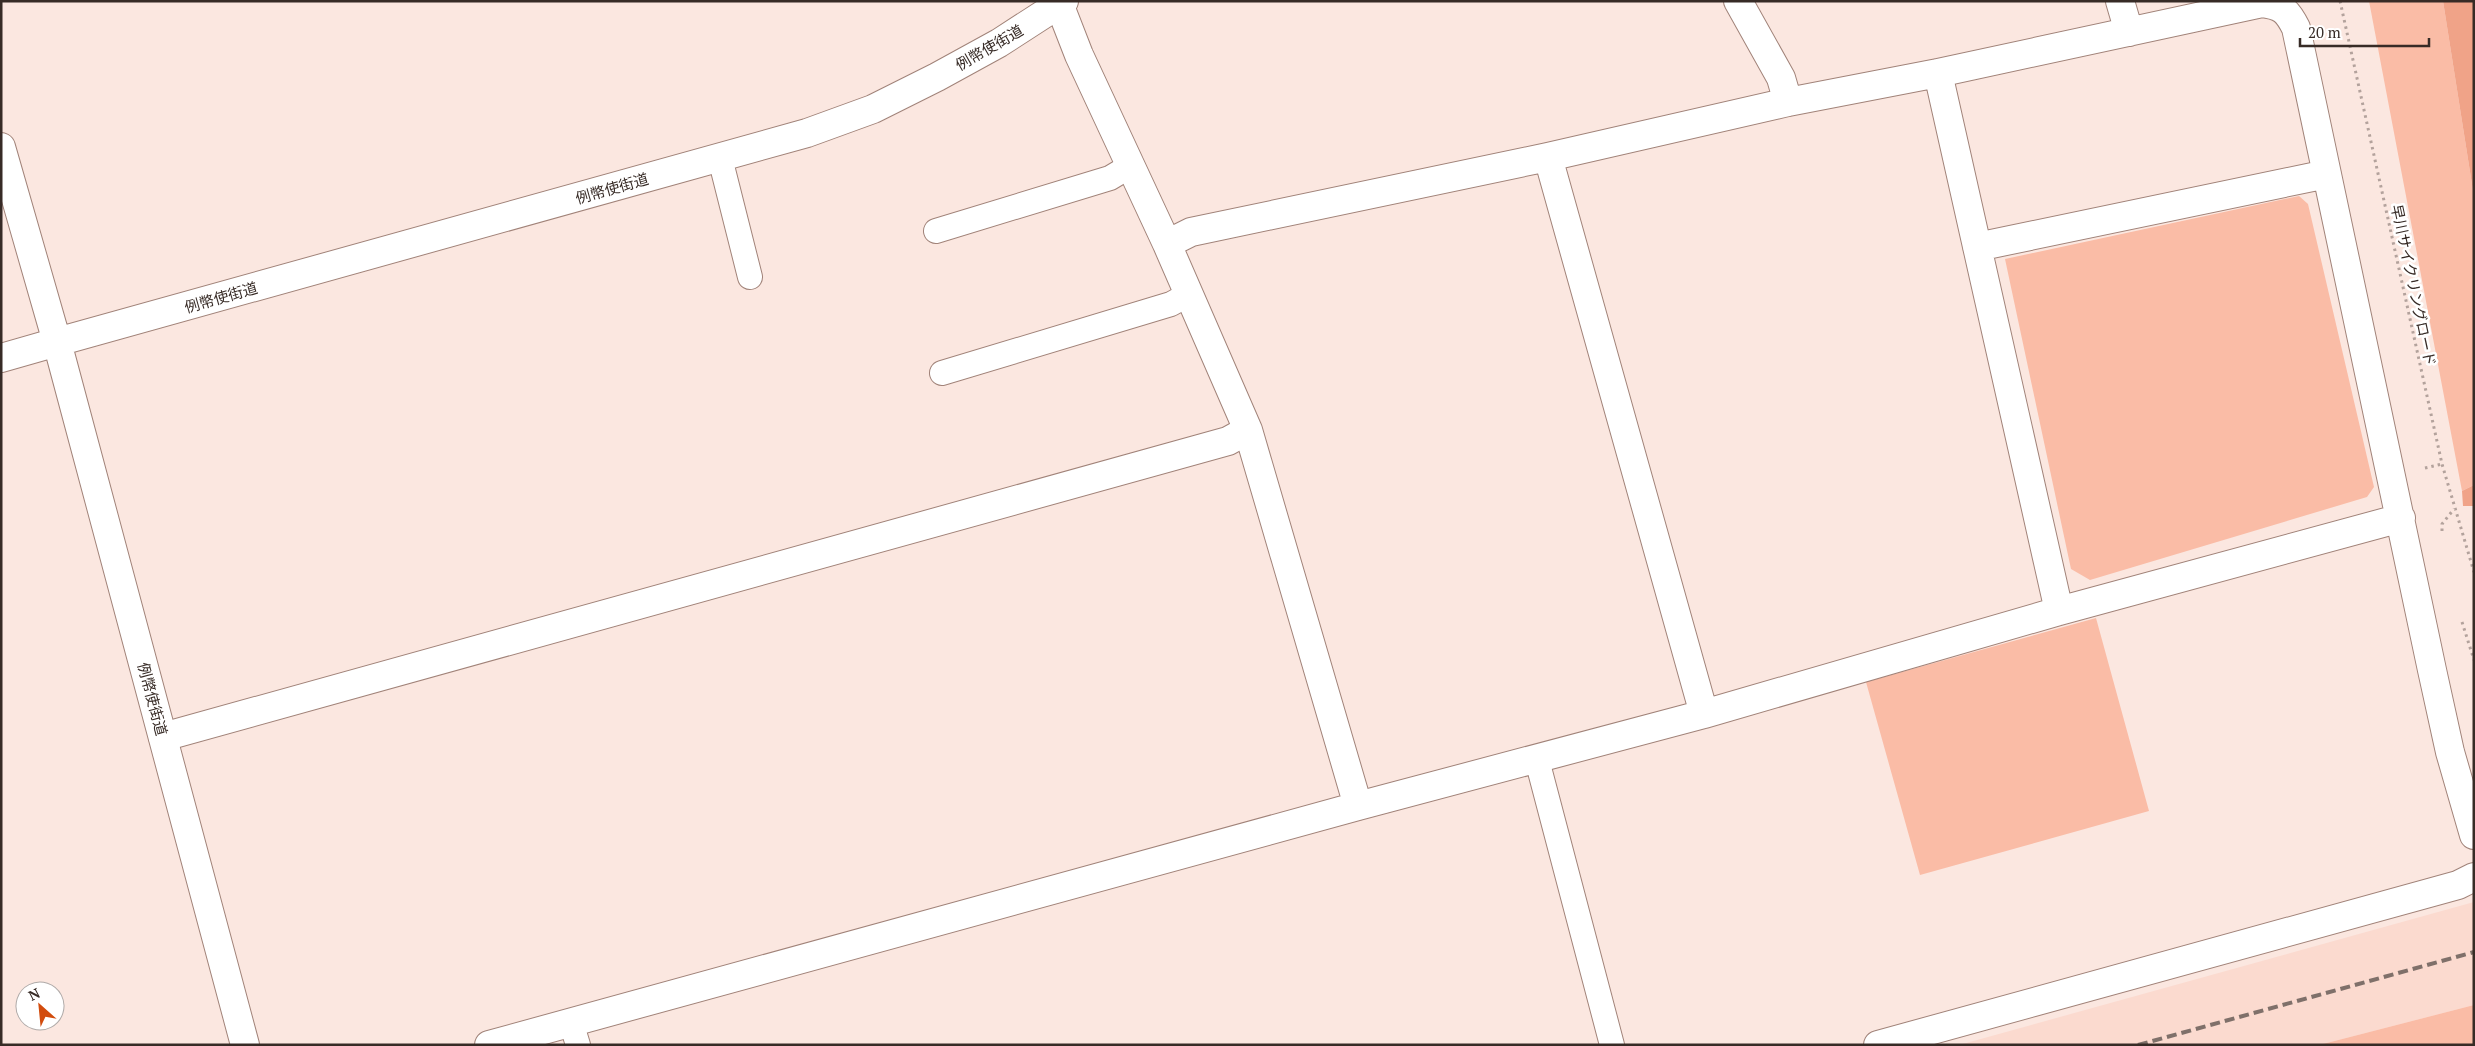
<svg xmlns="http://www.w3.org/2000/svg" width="2475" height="1046" viewBox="0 0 2475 1046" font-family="'PT Serif','Noto Sans JP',serif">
	<rect width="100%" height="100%" fill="#fbe7e0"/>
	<path fill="#fbdacf" d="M 2474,902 L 2474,1005 L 2319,1045 L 1959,1045 Z"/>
	<path fill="#fabca6" d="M 2369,1 L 2443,1 L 2474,197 L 2474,485 L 2462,491 Z
		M 2299,196 L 2308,204 L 2374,487 L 2367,497 L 2090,580 L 2071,569 L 2005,259 Z
		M 2096,618 L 2149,811 L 1920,875 L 1866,682 Z
		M 2474,1005 L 2474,1045 L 2319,1045 Z"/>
	<path fill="#f0a388" d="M 2443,1 L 2474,1 L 2474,197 Z
		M 2474,485 L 2474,506 L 2463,506 L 2462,491 Z"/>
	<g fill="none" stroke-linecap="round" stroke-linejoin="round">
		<g stroke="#a18379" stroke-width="26">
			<path id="lane" d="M 720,158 L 750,277
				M 936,231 L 1110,178 L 1130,166
				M 942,373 L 1171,304 L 1189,294
				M 1537,760 L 1612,1045
				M 571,1022 L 578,1045"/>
		</g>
		<g stroke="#a18379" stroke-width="30">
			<path id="street" d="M 1058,1 L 1079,55 L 1167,244 L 1248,430 L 1358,806
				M 1738,1 L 1781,78 L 1788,102
				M 2120,1 L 2129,32
				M 1938,73 L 2059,611
				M 1548,157 L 1704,714
				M 1167,244 L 1191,232 L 1548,157 L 1788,102 L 1938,73 L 2262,3 C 2282,6 2287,10 2296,28 L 2432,670 L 2450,752 L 2474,835
				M 1977,247 L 2327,174
				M 1,358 L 57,342
				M 163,737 L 1228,441 L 1248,430
				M 489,1045 L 1358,806 L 1704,714 L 2059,611 L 2401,518
				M 1878,1045 L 2458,885 L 2474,877"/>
		</g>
		<g stroke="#a18379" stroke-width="30">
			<path id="secondary" d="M 1,147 L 57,342 L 245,1045
				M 57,342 L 807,133 L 873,109 L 937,77 L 999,43 L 1064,1"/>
		</g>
		<path stroke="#b3a29c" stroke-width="3" stroke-dasharray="2.5 4" stroke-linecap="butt" d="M 2340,1 L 2442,464 L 2474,572
			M 2425,468 L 2442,464
			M 2442,531 L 2442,524 L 2454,509
			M 2462,622 L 2474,660"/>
		<use href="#lane" stroke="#fff" stroke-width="24"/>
		<use href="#street" stroke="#fff" stroke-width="28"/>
		<use href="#secondary" stroke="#fff" stroke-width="28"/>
		<path stroke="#7f706a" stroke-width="4" stroke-dasharray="10 5" stroke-linecap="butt" d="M 2138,1045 L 2474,952"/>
	</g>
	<g text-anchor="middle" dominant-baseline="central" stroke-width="5" stroke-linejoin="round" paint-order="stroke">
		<g font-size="15" fill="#372b26" stroke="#fff">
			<text transform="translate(989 47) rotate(-30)">例幣使街道</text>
			<text transform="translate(612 188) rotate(-16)">例幣使街道</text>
			<text transform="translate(2414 285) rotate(78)">早川サイクリングロード</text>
			<text transform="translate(221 297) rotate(-16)">例幣使街道</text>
			<text transform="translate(153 699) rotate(75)">例幣使街道</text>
		</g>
	</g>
	<rect width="2475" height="1046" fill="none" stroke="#372b26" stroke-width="5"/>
	<g transform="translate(40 1006) rotate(333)"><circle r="24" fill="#ffffff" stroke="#afaaa8"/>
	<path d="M0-4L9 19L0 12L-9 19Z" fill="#d24c0d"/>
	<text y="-8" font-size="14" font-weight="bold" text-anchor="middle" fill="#372b26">N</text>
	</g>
	<path d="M2300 38v8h129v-8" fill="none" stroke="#372b26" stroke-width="2.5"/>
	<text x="2308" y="38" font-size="15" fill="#372b26" stroke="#ffffff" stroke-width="4" paint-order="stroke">20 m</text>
</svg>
